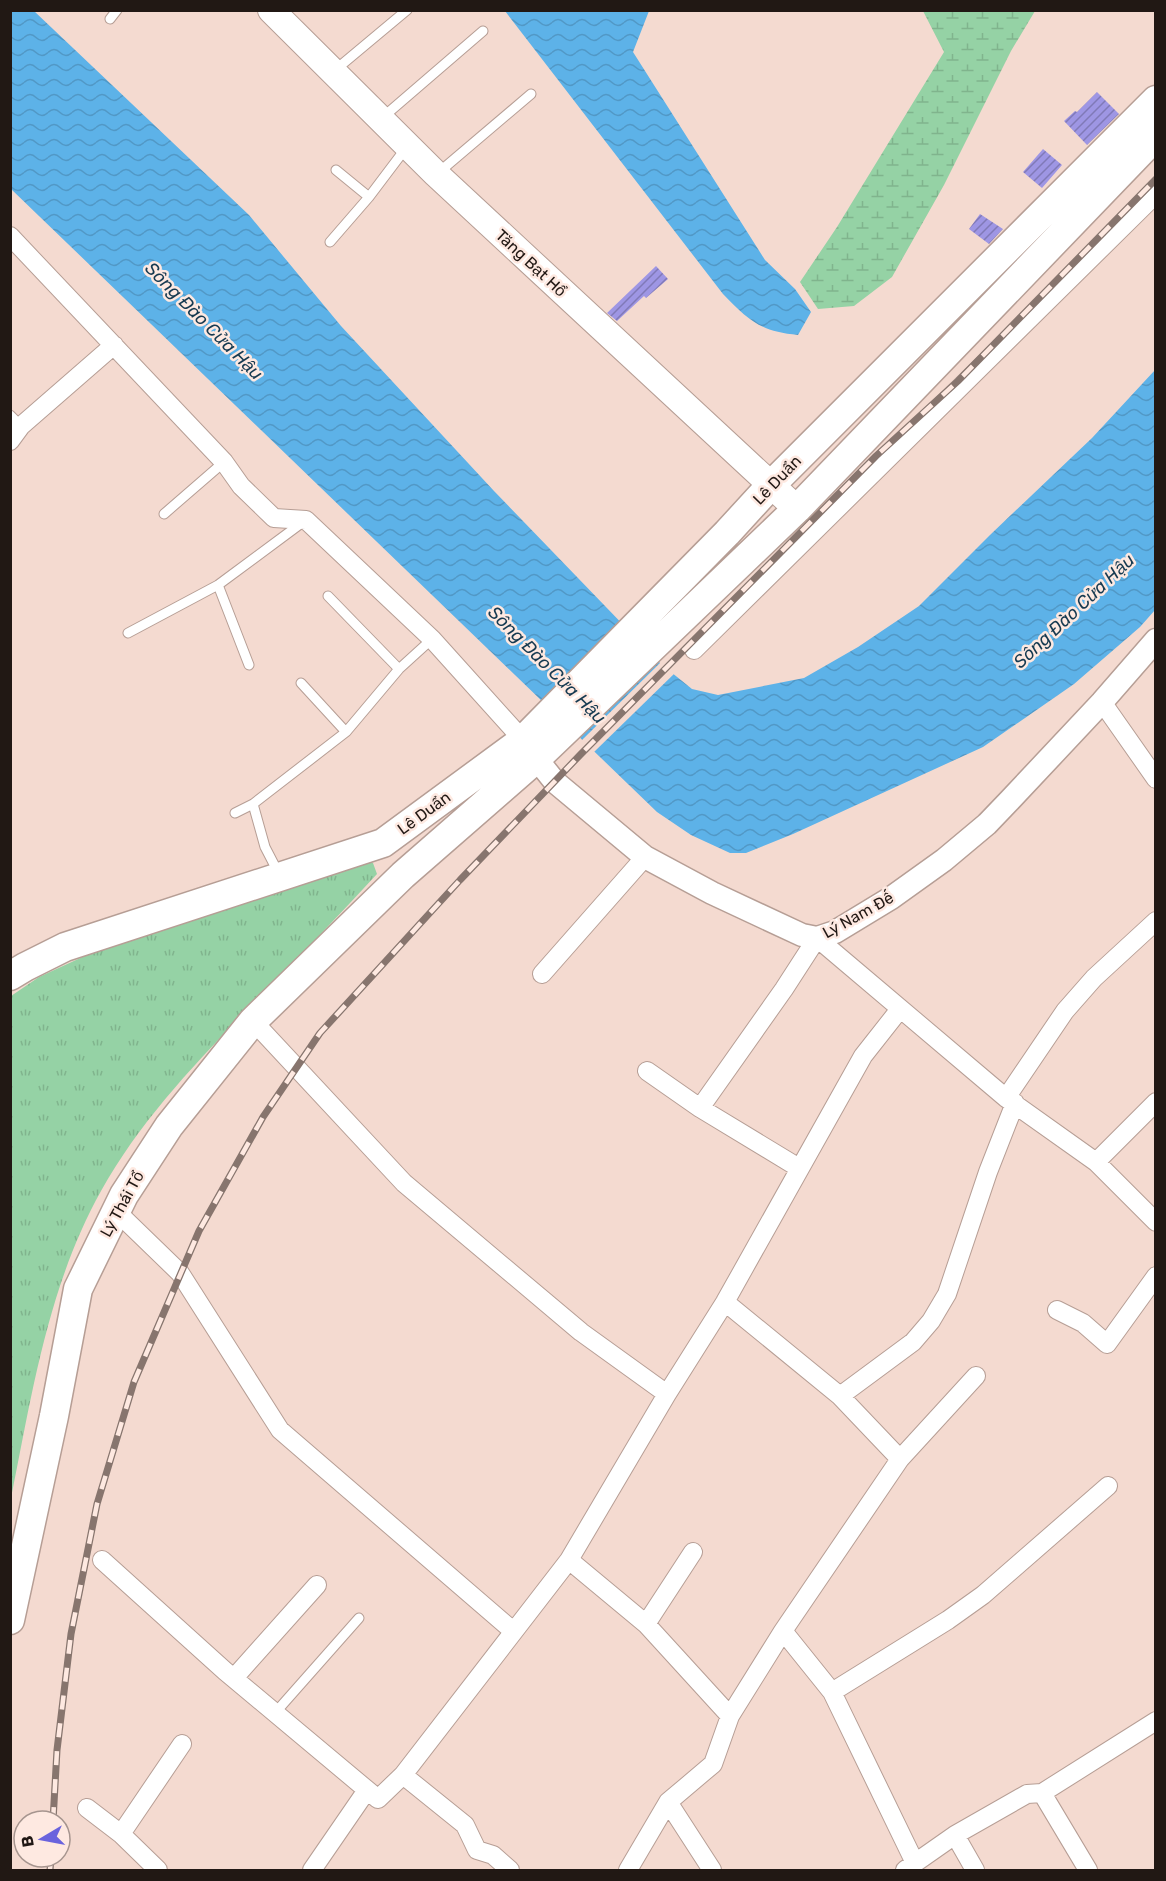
<svg xmlns="http://www.w3.org/2000/svg" width="1166" height="1881" viewBox="0 0 1166 1881" font-family="Rubik,sans-serif">
	<defs>
		<pattern id="grass-tufts" width="24" height="20" patternUnits="userSpaceOnUse" patternTransform="scale(1.5)"><rect width="24" height="20" fill="#95d2a5"/><path d="M3 7l-1-3M5 7V3M7 7l1-3M15 17l-1-3M17 17v-4M19 17l1-3" fill="none" stroke="#80b48d"/></pattern>
		<pattern id="wetland-marsh" width="20" height="14" patternUnits="userSpaceOnUse" patternTransform="scale(1.5)"><rect width="20" height="14" fill="#95d2a5"/><path d="M1 5h8M5 5V1M11 12h8M15 12V8" fill="none" stroke="#80b48d"/></pattern>
		<pattern id="water-waves" width="16" height="10" patternUnits="userSpaceOnUse" patternTransform="scale(1.5)"><rect width="16" height="10" fill="#5db2e8"/><path d="M0 5q4-4 8 0t8 0" fill="none" stroke="#5198c6"/></pattern>
		<pattern id="building-hatch" width="6" height="6" patternUnits="userSpaceOnUse" patternTransform="scale(1.5)"><rect width="6" height="6" fill="#9e96e4"/><path d="M-1 1l2-2M0 6l6-6M5 7l2-2" fill="none" stroke="#8079b8"/></pattern>
	</defs>
	<rect width="100%" height="100%" fill="#f4dad0"/>
	<path fill="url(#grass-tufts)" d="M 365,859 L 373,863 L 377,874 C 334,921 290,966 245,1012 C 191,1068 139,1123 101,1191 C 48,1286 32,1394 11,1498 L 11,996 L 39,977 L 100,949 Z"/>
	<path fill="url(#wetland-marsh)" d="M 923,11 L 1035,11 L 1011,51 L 944,185 L 892,277 L 854,306 L 818,309 L 800,282 L 837,227 L 944,52 Z"/>
	<path fill="url(#water-waves)" d="M 10,11 L 34,11 L 249,215 L 341,326 L 494,491 L 661,664 L 692,689 L 718,695 L 804,678 L 858,647 L 919,606 L 990,535 L 1092,438 L 1155,370 L 1155,610 L 1140,627 L 1074,684 L 983,747 L 793,834 L 746,853 L 730,853 L 691,835 L 657,812 L 11,189 Z
		M 505,11 L 649,11 L 633,52 L 765,260 L 795,289 L 811,312 L 798,335 C 761,332 748,320 723,294 Z"/>
	<path fill="#f4dad0" d="M 662,661 L 676,672 L 593,753 L 581,741 Z"/>
	<path fill="url(#building-hatch)" d="M 1097,92 L 1119,114 L 1087,145 L 1064,121 L 1075,111 L 1077,112 Z
		M 1043,149 L 1062,165 L 1042,188 L 1023,172 Z
		M 980,214 L 1003,229 L 989,244 L 969,229 Z
		M 656,266 L 668,279 L 646,298 L 644,296 L 617,321 L 607,313 Z"/>
	<g fill="none" stroke-linecap="round" stroke-linejoin="round">
		<g stroke="#b69e95" stroke-width="11">
			<path id="service" d="M 110,19 L 117,10
				M 334,71 L 407,10
				M 382,118 L 483,31
				M 336,170 L 369,197
				M 438,173 L 531,94
				M 330,242 L 369,197 L 406,148
				M 10,415 L 21,426
				M 164,514 L 224,462
				M 218,585 L 249,665
				M 328,596 L 399,669
				M 128,633 L 218,585 L 303,522
				M 301,683 L 346,732
				M 253,804 L 265,847 L 279,874
				M 235,813 L 253,804 L 346,732 L 399,669 L 432,639
				M 275,1713 L 359,1618"/>
		</g>
		<g stroke="#b69e95" stroke-width="20">
			<path id="minor" d="M 10,236 L 224,462 L 241,486 L 274,518 L 306,520 L 432,639 L 523,740
				M 10,441 L 21,426 L 114,345
				M 694,650 L 1156,194
				M 1102,702 L 1156,779
				M 542,974 L 645,857
				M 253,1021 L 404,1183 L 581,1332 L 667,1394
				M 647,1071 L 700,1108 L 799,1168
				M 1006,1098 L 1065,1011 L 1094,978 L 1156,921
				M 700,1108 L 784,989 L 817,938 L 1006,1098 L 1096,1162 L 1156,1222
				M 1096,1162 L 1156,1102
				M 116,1211 L 180,1273 L 280,1430 L 513,1631
				M 1057,1310 L 1083,1323 L 1107,1344 L 1156,1276
				M 840,1396 L 913,1342 L 931,1321 L 947,1294 L 988,1172 L 1015,1103
				M 900,1459 L 976,1376
				M 102,1560 L 225,1671 L 378,1799 L 403,1775 L 569,1560 L 667,1394 L 725,1302 L 863,1056 L 900,1009
				M 569,1560 L 646,1624 L 730,1716
				M 646,1624 L 693,1552
				M 783,1631 L 832,1692 L 915,1863
				M 234,1678 L 317,1585
				M 832,1692 L 948,1620 L 983,1595 L 1108,1486
				M 403,1775 L 465,1825 L 477,1850 L 493,1855 L 510,1870
				M 1042,1793 L 1088,1870
				M 668,1802 L 712,1870
				M 87,1808 L 121,1834 L 158,1870
				M 121,1834 L 182,1744
				M 955,1835 L 975,1870
				M 312,1870 L 367,1790
				M 628,1870 L 668,1802 L 713,1764 L 730,1716 L 783,1631 L 900,1459 L 840,1396 L 725,1302
				M 905,1870 L 955,1835 L 1027,1794 L 1042,1793 L 1156,1721"/>
		</g>
		<g stroke="#b69e95" stroke-width="25">
			<path id="tertiary" d="M 527,747 L 555,782 L 645,857 L 712,893 L 802,935 L 817,938 L 835,932 L 891,898 L 944,860 L 987,824 L 1010,800 L 1102,702 L 1156,640"/>
		</g>
		<g stroke="#b69e95" stroke-width="28">
			<path id="secondary" d="M 271,10 L 436,174 L 797,509"/>
		</g>
		<g stroke="#b69e95" stroke-width="31">
			<path id="primary" d="M 10,976 L 25,967 L 65,947 L 383,843 L 523,740 L 727,533 L 771,485 L 1156,100
				M 10,1620 L 54,1416 L 78,1289 L 124,1195 L 169,1126 L 253,1021 L 403,875 L 536,759 L 797,509 L 1156,136"/>
		</g>
		<use href="#service" stroke="#fff" stroke-width="9"/>
		<use href="#minor" stroke="#fff" stroke-width="18"/>
		<use href="#tertiary" stroke="#fff" stroke-width="22"/>
		<use href="#secondary" stroke="#fff" stroke-width="26"/>
		<use href="#primary" stroke="#fff" stroke-width="28"/>
		<g stroke="#87756e" stroke-width="7">
			<path id="rail" d="M 53,1821 L 57,1750 L 71,1634 L 97,1504 L 134,1382 L 199,1231 L 263,1117 L 320,1033 L 460,880 L 580,755 L 876,456 L 958,381 L 1156,179
				M 50,1870 L 51,1857"/>
		</g>
		<use href="#rail" stroke="#fee9e1" stroke-width="4.5" stroke-dasharray="14" stroke-linecap="butt"/>
	</g>
	<g text-anchor="middle" dominant-baseline="central" stroke-width="5" stroke-linejoin="round" paint-order="stroke">
		<g font-size="16" fill="#211814" stroke="#fee9e1">
			<text transform="translate(531 263) rotate(43)">Tăng Bạt Hổ</text>
			<text transform="translate(777 480) rotate(-46)">Lê Duẩn</text>
			<text transform="translate(424 813) rotate(-36)">Lê Duẩn</text>
			<text transform="translate(858 915) rotate(-29)">Lý Nam Đế</text>
			<text transform="translate(122 1204) rotate(-61)">Lý Thái Tổ</text>
		</g>
		<g font-size="18" font-style="italic" fill="#163a51" stroke="#fee9e1">
			<text transform="translate(204 321) rotate(45)">Sông Đào Cửa Hậu</text>
			<text transform="translate(1074 611) rotate(-43)">Sông Đào Cửa Hậu</text>
			<text transform="translate(547 665) rotate(45)">Sông Đào Cửa Hậu</text>
		</g>
	</g>
	<rect width="1166" height="1881" fill="none" stroke="#211814" stroke-width="24"/>
	<g transform="translate(42 1839) rotate(260)"><circle r="28" fill="#fee9e1" stroke="#a6958f" stroke-width="1.5"/>
	<path d="M0-4.5L10 22L0 15L-10 22Z" fill="#6a63dd"/>
	<text y="-9" font-size="16" font-weight="bold" text-anchor="middle" fill="#211814">B</text>
	</g>
</svg>
